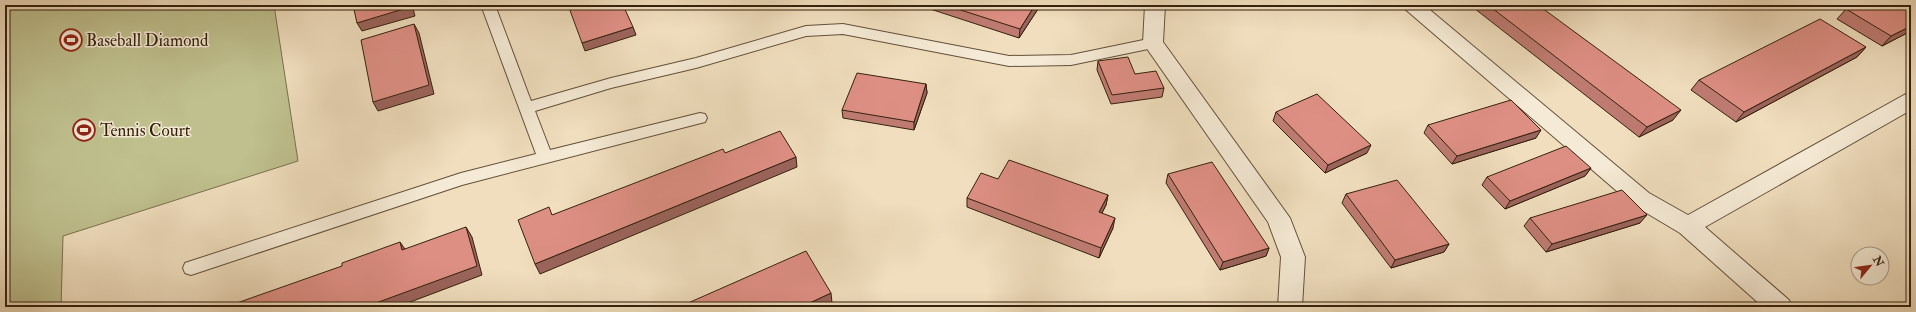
<svg xmlns="http://www.w3.org/2000/svg" width="1916" height="312" viewBox="0 0 1916 312" font-family="'IM FELL Double Pica',serif">
	<rect width="100%" height="100%" fill="#f0debe"/>
	<filter id="stains"><feTurbulence type="fractalNoise" baseFrequency=".005" numOctaves="4"/><feColorMatrix values="0 0 0 0 .2 0 0 0 0 .09 0 0 0 0 .02 0 0 0 .5 -.17"/></filter>
	<radialGradient id="worn" r=".72"><stop offset=".6" stop-color="#630" stop-opacity="0"/><stop offset="1" stop-color="#630" stop-opacity=".3"/></radialGradient>
	<path fill="#bfc08e" stroke="#7a704e" d="M 5,5 L 274,5 L 298,161 L 63,236 L 61,307 L 5,307 Z"/>
	<g fill="none" stroke-linecap="round" stroke-linejoin="round">
		<g stroke="#635039" stroke-width="2">
			<path id="lane" d="M 481,5 L 495,5 L 531,101 L 611,78 L 696,58 L 806,26 L 843,24 L 1009,56 L 1071,55 L 1153,38 L 1158,40 L 1160,43 L 1158,46 L 1153,48 L 1071,65 L 1009,66 L 843,34 L 806,36 L 696,68 L 611,88 L 535,111 L 550,150 L 700,113 L 705,114 L 707,118 L 705,122 L 462,185 L 191,275 L 185,273 L 183,268 L 185,263 L 191,261 L 461,173 L 536,154 Z"/>
		</g>
		<g stroke="#635039" stroke-width="2">
			<path id="street" d="M 1145,5 L 1165,5 L 1163,42 L 1290,218 L 1305,257 L 1302,307 L 1278,307 L 1281,257 L 1268,222 L 1143,43 Z
				M 1402,5 L 1424,5 L 1649,193 L 1688,215 L 1904,95 L 1911,92 L 1911,110 L 1705,227 L 1789,300 L 1792,307 L 1763,307 L 1680,233 L 1633,205 L 1405,9 Z"/>
		</g>
		<use href="#lane" fill="#f5ead5" fill-rule="evenodd"/>
		<use href="#street" fill="#f5ead5" fill-rule="evenodd"/>
	</g>
	<path fill="#bf7b72" stroke="#34210d" d="M 918,5 L 1038,5 L 1038,9 L 1019,38 Z
		M 1470,5 L 1538,5 L 1673,120 L 1639,137 Z
		M 1911,5 L 1911,31 L 1882,46 L 1837,19 L 1846,9 Z
		M 1866,47 L 1857,57 L 1736,122 L 1691,90 L 1699,80 Z
		M 1098,61 L 1135,74 L 1164,88 L 1162,97 L 1111,104 L 1097,70 Z
		M 926,84 L 927,93 L 914,130 L 843,118 L 842,110 Z
		M 1276,112 L 1367,153 L 1325,173 L 1273,121 Z
		M 1428,125 L 1536,138 L 1452,164 L 1424,133 Z
		M 1591,168 L 1585,176 L 1505,209 L 1482,185 L 1487,177 Z
		M 1168,174 L 1269,248 L 1266,256 L 1220,270 L 1166,183 Z
		M 1346,194 L 1449,244 L 1444,252 L 1391,268 L 1342,203 Z
		M 1108,195 L 1106,205 L 1102,213 L 1113,228 L 1099,258 L 967,207 L 967,198 Z
		M 1530,218 L 1640,223 L 1546,252 L 1524,226 Z"/>
	<path fill="#9b645c" stroke="#34210d" d="M 410,5 L 412,5 L 415,16 L 362,31 L 357,23 Z
		M 1035,5 L 1038,5 L 1038,9 L 1019,38 L 1020,29 Z
		M 414,24 L 419,33 L 434,94 L 378,111 L 373,102 Z
		M 1911,26 L 1911,31 L 1882,46 L 1891,36 Z
		M 633,27 L 636,35 L 585,51 L 582,43 Z
		M 1866,47 L 1857,57 L 1736,122 L 1744,112 Z
		M 926,84 L 927,93 L 914,130 L 914,122 Z
		M 1681,110 L 1673,120 L 1639,137 L 1647,127 Z
		M 1541,130 L 1536,138 L 1452,164 L 1457,156 Z
		M 1371,145 L 1367,153 L 1325,173 L 1328,165 Z
		M 796,157 L 797,167 L 540,274 L 535,264 Z
		M 1591,168 L 1585,176 L 1505,209 L 1510,201 Z
		M 1108,195 L 1106,205 L 1097,222 L 1099,212 Z
		M 1647,215 L 1640,223 L 1546,252 L 1552,244 Z
		M 1115,218 L 1113,228 L 1099,258 L 1101,248 Z
		M 466,227 L 472,237 L 482,275 L 397,307 L 365,307 Z
		M 400,242 L 407,252 L 402,250 Z
		M 1449,244 L 1444,252 L 1391,268 L 1395,260 Z
		M 1269,248 L 1266,256 L 1220,270 L 1223,262 Z
		M 831,293 L 832,303 L 823,307 L 801,307 Z"/>
	<path fill="#de8f84" stroke="#34210d" d="M 353,5 L 410,5 L 410,7 L 357,23 Z
		M 568,5 L 623,5 L 633,27 L 582,43 Z
		M 945,5 L 1035,5 L 1020,29 Z
		M 1488,5 L 1538,5 L 1681,110 L 1647,127 Z
		M 1853,5 L 1911,5 L 1911,26 L 1891,36 L 1846,9 Z
		M 1820,19 L 1866,47 L 1744,112 L 1699,80 Z
		M 414,24 L 429,85 L 373,102 L 361,40 Z
		M 1128,57 L 1135,74 L 1156,71 L 1164,88 L 1112,95 L 1098,61 Z
		M 857,73 L 926,84 L 914,122 L 842,110 Z
		M 1317,94 L 1371,145 L 1328,165 L 1276,112 Z
		M 1511,100 L 1541,130 L 1457,156 L 1428,125 Z
		M 780,131 L 796,157 L 535,264 L 518,220 L 549,207 L 552,215 L 723,149 L 725,153 Z
		M 1566,146 L 1591,168 L 1510,201 L 1487,177 Z
		M 1009,160 L 1108,195 L 1099,212 L 1115,218 L 1101,248 L 967,198 L 981,173 L 998,179 Z
		M 1212,162 L 1269,248 L 1223,262 L 1168,174 Z
		M 1397,180 L 1449,244 L 1395,260 L 1346,194 Z
		M 1622,190 L 1647,215 L 1552,244 L 1530,218 Z
		M 466,227 L 477,266 L 365,307 L 234,307 L 234,304 L 342,266 L 342,263 L 400,242 L 402,250 Z
		M 806,251 L 831,293 L 801,307 L 679,307 Z"/>
	<defs>
		<g id="stadium-ring" transform="scale(1.15)"><circle r="9.5" fill="#f5ead5" stroke="#8f2418" stroke-width="1.5"/><path d="M0-5a6.5 5 0 1 0 0 10a6.5 5 0 1 0 0-10ZM-3.5-1.8h7v3.6h-7Z" fill="#8f2418"/></g>
	</defs>
	<g fill-rule="evenodd">
		<use href="#stadium-ring" x="71" y="40"/>
		<use href="#stadium-ring" x="84" y="130"/>
	</g>
	<g text-anchor="middle" dominant-baseline="central" stroke-width="3" stroke-linejoin="round" paint-order="stroke">
		<g font-size="17" fill="#34210d" stroke="#f5ead5" text-anchor="start">
			<text x="86" y="40">Baseball Diamond</text>
			<text x="100" y="130">Tennis Court</text>
		</g>
	</g>
	<rect width="1916" height="312" fill="none" stroke="#f0debe" stroke-width="20"/>
	<rect x="6" y="6" width="1904" height="300" fill="none" stroke="#34210d" stroke-width="2"/>
	<rect x="10" y="10" width="1896" height="292" fill="none" stroke="#34210d"/>
	<g transform="translate(1870 266) rotate(61)"><circle r="19" fill="#f5ead5" stroke="#a89a85"/>
	<path d="M0-3L7 15L0 10L-7 15Z" fill="#8f2418"/>
	<text y="-6" font-size="11" font-weight="bold" text-anchor="middle" fill="#34210d">N</text>
	</g>
	<rect width="100%" height="100%" filter="url(#stains)"/>
	<rect width="100%" height="100%" fill="url(#worn)"/>
</svg>
